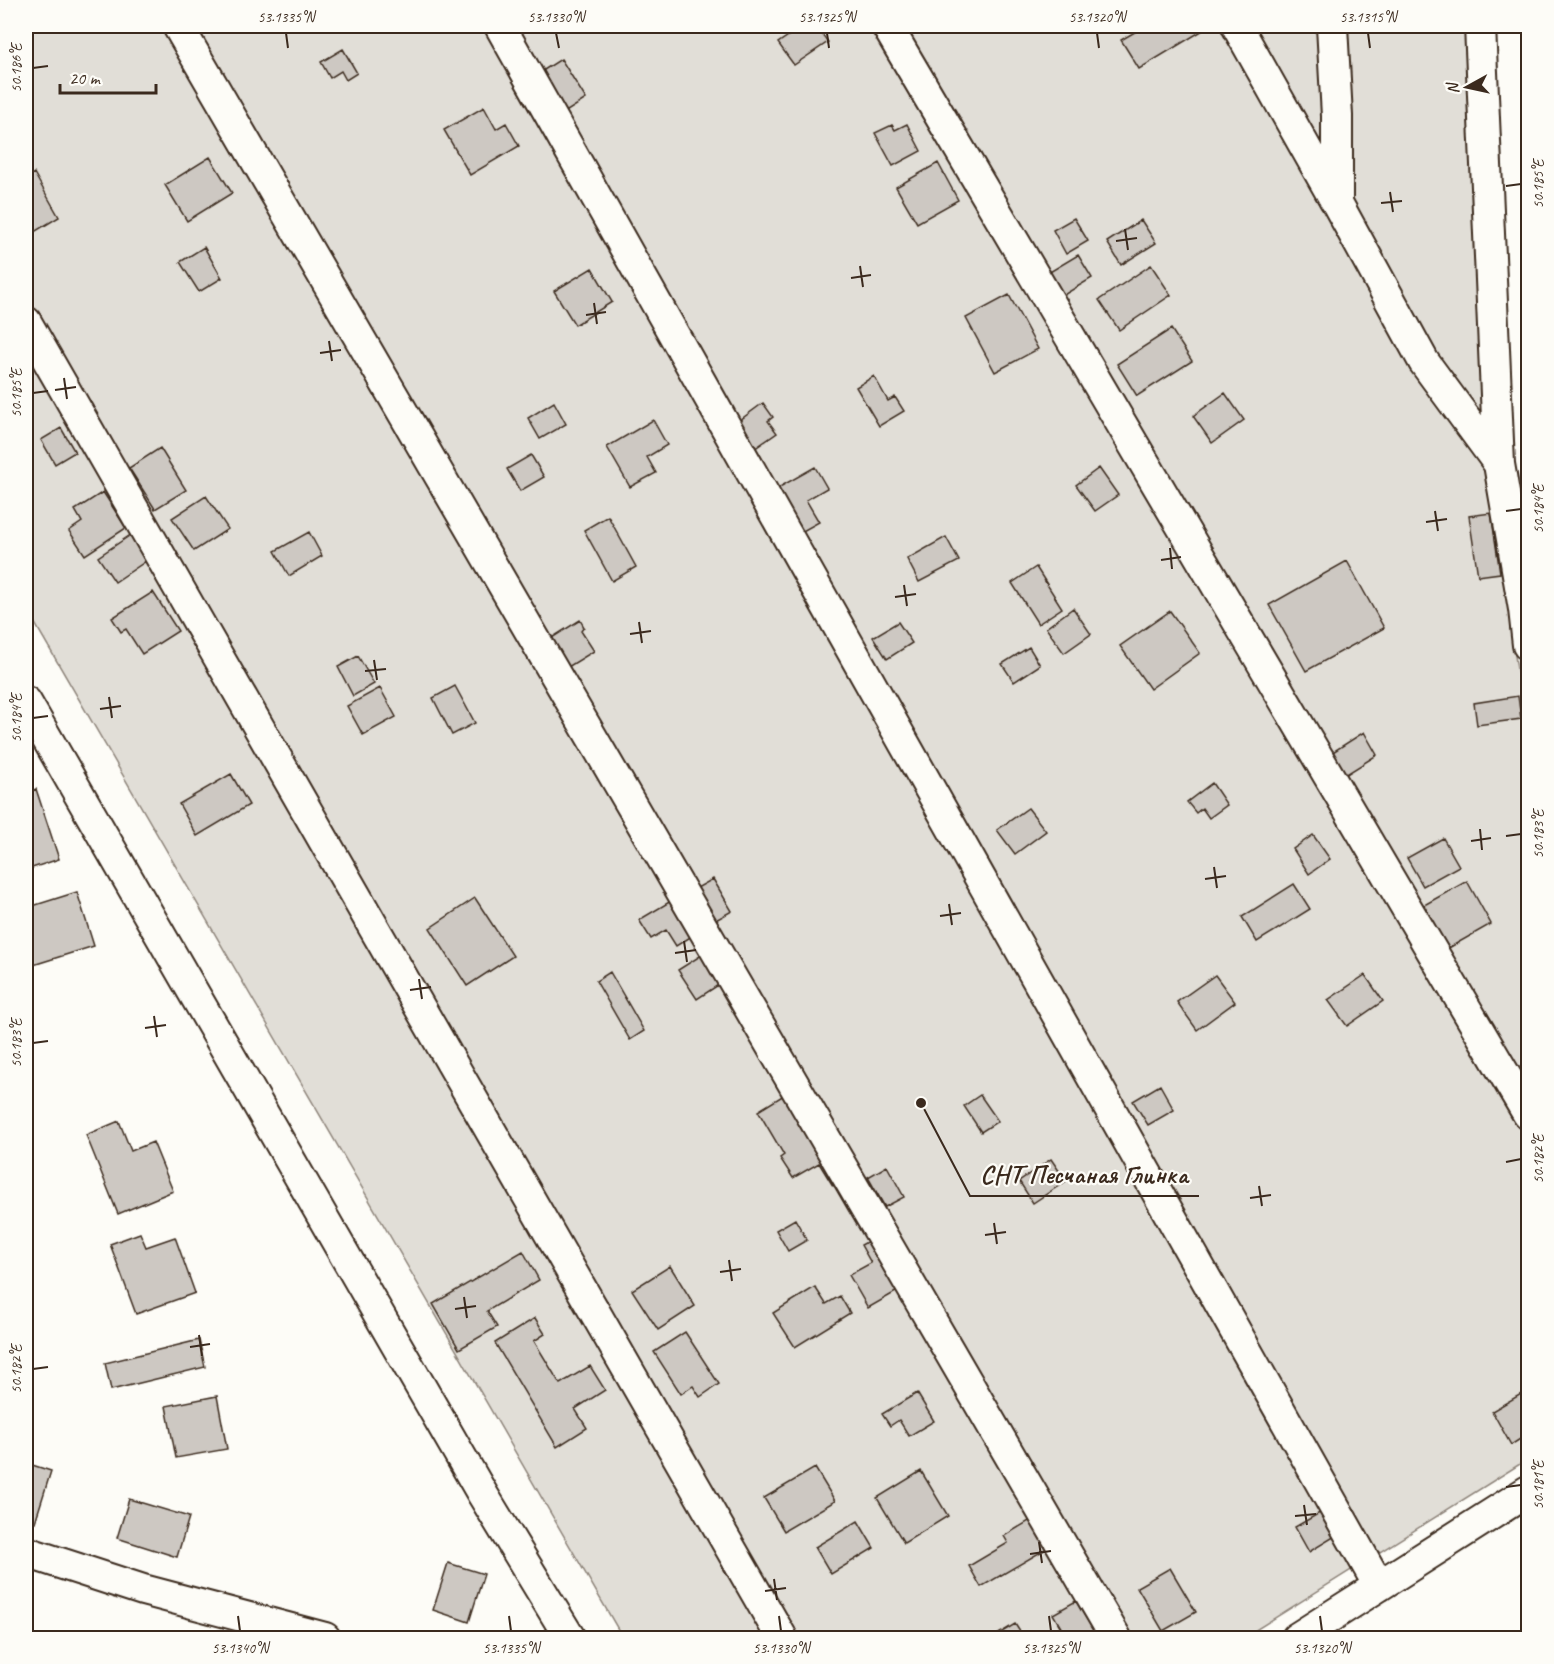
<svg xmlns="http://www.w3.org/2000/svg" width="1554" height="1664" viewBox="0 0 1554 1664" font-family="Caveat,sans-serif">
	<rect width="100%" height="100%" fill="#fdfcf7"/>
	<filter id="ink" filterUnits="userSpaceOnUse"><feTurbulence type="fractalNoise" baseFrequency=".0167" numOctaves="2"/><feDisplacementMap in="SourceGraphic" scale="12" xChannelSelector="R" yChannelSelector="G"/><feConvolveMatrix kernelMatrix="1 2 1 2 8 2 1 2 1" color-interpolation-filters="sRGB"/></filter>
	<g filter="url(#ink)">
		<path fill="#e1ded7" stroke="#8e847a" stroke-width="1.5" d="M 26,26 L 1466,26 L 1489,475 L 1528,746 L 1528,1459 L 1243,1638 L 623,1638 L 26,608 Z"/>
		<path fill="#cdc8c2" stroke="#3b2a1e" stroke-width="1.5" d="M 803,26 L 816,26 L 828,42 L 794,65 L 778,43 Z
			M 1145,26 L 1210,26 L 1139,69 L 1121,40 Z
			M 343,49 L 357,73 L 346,80 L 341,71 L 330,78 L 321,62 Z
			M 561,59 L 586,99 L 561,115 L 536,75 Z
			M 484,107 L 496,129 L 506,123 L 519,146 L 470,175 L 444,130 Z
			M 907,124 L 921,151 L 893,166 L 875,133 L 892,125 L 895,130 Z
			M 210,157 L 232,193 L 187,221 L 165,185 Z
			M 938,163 L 958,200 L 917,223 L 896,187 Z
			M 34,173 L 59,217 L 26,237 L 26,178 Z
			M 1074,218 L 1088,241 L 1066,254 L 1053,230 Z
			M 1141,220 L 1156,243 L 1121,265 L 1107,242 Z
			M 204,247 L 222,278 L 199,292 L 180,262 Z
			M 1078,255 L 1092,278 L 1057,299 L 1043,276 Z
			M 1151,265 L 1171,295 L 1119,330 L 1099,300 Z
			M 592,268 L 612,302 L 575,325 L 554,291 Z
			M 1009,295 L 1038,349 L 995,372 L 966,318 Z
			M 1171,329 L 1192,361 L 1137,396 L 1117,364 Z
			M 874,376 L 888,401 L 895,397 L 904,411 L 879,426 L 856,387 Z
			M 1225,393 L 1244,420 L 1212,443 L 1193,416 Z
			M 554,402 L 566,424 L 540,439 L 528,418 Z
			M 763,403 L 773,417 L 768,421 L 777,433 L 754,449 L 736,423 Z
			M 653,420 L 667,445 L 647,457 L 656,473 L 630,487 L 607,447 Z
			M 61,428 L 75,452 L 55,464 L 41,440 Z
			M 160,448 L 186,490 L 155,509 L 129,468 Z
			M 531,455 L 544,477 L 520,491 L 507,469 Z
			M 815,467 L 827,488 L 806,500 L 819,522 L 801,532 L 776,489 Z
			M 1099,468 L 1118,495 L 1095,511 L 1076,485 Z
			M 103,492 L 126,528 L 85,555 L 69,531 L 82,522 L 75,510 Z
			M 206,496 L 228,529 L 194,551 L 172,518 Z
			M 1491,513 L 1500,573 L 1478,576 L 1469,516 Z
			M 608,516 L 636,567 L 612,581 L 584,530 Z
			M 309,532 L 322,556 L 289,576 L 275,551 Z
			M 132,534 L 149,559 L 115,582 L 98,557 Z
			M 946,537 L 959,561 L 919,582 L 907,559 Z
			M 1347,561 L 1384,628 L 1306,671 L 1269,605 Z
			M 1036,567 L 1062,608 L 1038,624 L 1012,583 Z
			M 153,592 L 178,631 L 142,654 L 126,629 L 121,632 L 112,618 Z
			M 1073,608 L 1091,634 L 1064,653 L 1046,628 Z
			M 1170,611 L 1200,653 L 1150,689 L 1120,646 Z
			M 580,620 L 584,627 L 581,631 L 594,651 L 568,667 L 550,639 Z
			M 898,622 L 912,643 L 887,659 L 873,637 Z
			M 1029,647 L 1040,665 L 1014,682 L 1002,664 Z
			M 358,656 L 374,684 L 353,696 L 338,667 Z
			M 455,686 L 475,723 L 452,735 L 433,698 Z
			M 380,688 L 396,717 L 363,735 L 347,706 Z
			M 1518,696 L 1521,719 L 1477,725 L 1474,703 Z
			M 1364,732 L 1377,755 L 1342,777 L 1328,755 Z
			M 231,774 L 249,805 L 197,836 L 179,804 Z
			M 1212,783 L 1227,805 L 1209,818 L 1202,808 L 1196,813 L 1187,802 Z
			M 36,789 L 59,859 L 26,870 L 26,793 Z
			M 1028,808 L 1046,831 L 1015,854 L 997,830 Z
			M 1313,835 L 1330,859 L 1309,874 L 1293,849 Z
			M 1443,838 L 1459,866 L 1423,886 L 1407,858 Z
			M 713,879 L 732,911 L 714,921 L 695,889 Z
			M 1467,881 L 1491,924 L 1447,949 L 1417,909 Z
			M 1294,884 L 1310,909 L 1257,942 L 1242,917 Z
			M 77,892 L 94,946 L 30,966 L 26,951 L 26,908 Z
			M 475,898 L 513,956 L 467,986 L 430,928 Z
			M 676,898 L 697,933 L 676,946 L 666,930 L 651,939 L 639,920 Z
			M 708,951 L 726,980 L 697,999 L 678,970 Z
			M 610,972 L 644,1031 L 630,1040 L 596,981 Z
			M 1215,975 L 1235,1002 L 1197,1030 L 1177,1002 Z
			M 1365,975 L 1383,1001 L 1347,1026 L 1328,1000 Z
			M 1160,1085 L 1174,1110 L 1148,1125 L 1133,1101 Z
			M 792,1090 L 844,1179 L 833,1186 L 819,1163 L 793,1178 L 780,1158 L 784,1155 L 758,1111 Z
			M 980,1095 L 998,1121 L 981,1132 L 964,1106 Z
			M 119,1121 L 131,1151 L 153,1142 L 173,1191 L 118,1214 L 86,1135 Z
			M 1051,1159 L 1066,1181 L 1033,1203 L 1019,1181 Z
			M 887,1166 L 904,1197 L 885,1207 L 868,1177 Z
			M 795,1219 L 807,1240 L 788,1251 L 776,1230 Z
			M 140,1233 L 146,1247 L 175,1237 L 195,1293 L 136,1314 L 110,1244 Z
			M 872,1239 L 908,1285 L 868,1308 L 849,1275 L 871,1263 L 861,1245 Z
			M 523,1251 L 539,1280 L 487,1311 L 497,1327 L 459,1349 L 433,1304 Z
			M 670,1266 L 695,1306 L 658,1330 L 632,1290 Z
			M 815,1287 L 826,1304 L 840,1296 L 850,1313 L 795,1347 L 773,1313 Z
			M 535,1318 L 545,1334 L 534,1341 L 560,1384 L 590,1366 L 605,1390 L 575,1409 L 587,1428 L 557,1447 L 495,1343 Z
			M 685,1332 L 719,1384 L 700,1397 L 693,1386 L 681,1394 L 654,1352 Z
			M 199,1340 L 205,1367 L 111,1390 L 105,1363 Z
			M 1528,1390 L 1528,1434 L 1511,1445 L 1492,1411 Z
			M 917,1393 L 934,1421 L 909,1436 L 899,1420 L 890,1426 L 882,1414 Z
			M 217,1396 L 227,1449 L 176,1458 L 166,1406 Z
			M 26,1463 L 51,1471 L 35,1522 L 26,1519 Z
			M 815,1468 L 835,1501 L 784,1531 L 764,1498 Z
			M 921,1471 L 948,1516 L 904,1543 L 877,1498 Z
			M 129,1499 L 189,1517 L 177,1557 L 117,1538 Z
			M 1323,1511 L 1337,1535 L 1309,1552 L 1295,1527 Z
			M 1034,1518 L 1051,1546 L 981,1587 L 969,1566 L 1008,1543 L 1004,1536 Z
			M 858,1521 L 874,1548 L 831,1574 L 815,1547 Z
			M 448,1563 L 484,1574 L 469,1622 L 433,1610 Z
			M 1170,1568 L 1196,1612 L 1163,1631 L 1137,1587 Z
			M 1076,1601 L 1098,1638 L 1067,1638 L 1053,1614 Z
			M 1015,1624 L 1024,1638 L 992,1638 Z"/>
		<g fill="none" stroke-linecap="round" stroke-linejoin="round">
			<g stroke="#3b2a1e" stroke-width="34">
				<path id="minor" d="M 178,26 L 1116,1638
					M 500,26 L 1379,1586
					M 887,26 L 1528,1114
					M 1237,26 L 1335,200
					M 1332,26 L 1337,116 L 1337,203 L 1424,362 L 1499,464 L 1524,609 L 1528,645
					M 1480,26 L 1499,464
					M 26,322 L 782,1638
					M 26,702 L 483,1495 L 570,1638
					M 26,1552 L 143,1590 L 325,1638
					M 1297,1638 L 1528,1491"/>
			</g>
			<use href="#minor" stroke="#fdfcf7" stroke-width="30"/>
		</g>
	</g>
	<path fill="none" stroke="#3b2a1e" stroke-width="2" d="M 286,33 L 288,48M 556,33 L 559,48M 827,33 L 829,48M 1097,33 L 1099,48M 1368,33 L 1370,48M 33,68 L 48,66M 1506,186 L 1521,184M 1390,192 L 1393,212M 1381,203 L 1402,201M 1125,229 L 1128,250M 1116,241 L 1137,238M 860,266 L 863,287M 851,278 L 871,275M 594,303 L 597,324M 586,315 L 606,312M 329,341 L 332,361M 320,353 L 341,350M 64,378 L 67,399M 55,390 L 76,387M 33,393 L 48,391M 1435,511 L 1438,531M 1506,511 L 1521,509M 1426,522 L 1447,519M 1170,548 L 1172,569M 1161,560 L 1181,557M 904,585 L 907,606M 895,597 L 916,594M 639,622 L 642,643M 630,634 L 651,631M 374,660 L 377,680M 365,671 L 386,669M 109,697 L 112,718M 100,709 L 121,706M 33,718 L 48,716M 1480,829 L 1482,850M 1506,836 L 1521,834M 1471,841 L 1491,838M 1214,867 L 1217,888M 1205,879 L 1226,876M 949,904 L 952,925M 940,916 L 961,913M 684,941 L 687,962M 675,953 L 696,950M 419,979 L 422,999M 410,990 L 431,987M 154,1016 L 157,1037M 145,1028 L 166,1025M 33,1043 L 48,1041M 1506,1162 L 1521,1159M 1259,1186 L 1262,1206M 1250,1198 L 1271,1195M 994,1223 L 997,1244M 985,1235 L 1006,1232M 729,1260 L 732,1281M 720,1272 L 741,1269M 464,1297 L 467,1318M 455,1309 L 476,1306M 199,1335 L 202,1356M 190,1347 L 210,1344M 33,1369 L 48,1367M 1506,1487 L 1521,1485M 1304,1505 L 1307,1525M 1295,1516 L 1316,1514M 1039,1542 L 1042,1563M 1030,1554 L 1051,1551M 774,1579 L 777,1600M 765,1591 L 786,1588M 238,1616 L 240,1631M 509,1616 L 511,1631M 779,1616 L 781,1631M 1049,1616 L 1051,1631M 1320,1616 L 1322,1631"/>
	<path fill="none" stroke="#3b2a1e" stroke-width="2" d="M921 1103L970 1196H1199"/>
	<circle fill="#3b2a1e" stroke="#fdfcf7" stroke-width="2" cx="921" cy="1103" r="6"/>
	<g font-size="26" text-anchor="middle" font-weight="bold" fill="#3b2a1e" stroke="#fdfcf7" stroke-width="4.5" stroke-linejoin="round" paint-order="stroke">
		<text x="1084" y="1183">СНТ Песчаная Глинка</text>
	</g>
	<rect width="1554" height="1664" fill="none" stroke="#fdfcf7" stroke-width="66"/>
	<g transform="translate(1467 87) rotate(262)" stroke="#fdfcf7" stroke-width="4.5" paint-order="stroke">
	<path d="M0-4.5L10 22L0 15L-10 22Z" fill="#3b2a1e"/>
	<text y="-9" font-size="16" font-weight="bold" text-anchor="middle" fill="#3b2a1e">N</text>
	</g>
	<path d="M60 84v9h96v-9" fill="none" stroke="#3b2a1e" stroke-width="3"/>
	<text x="69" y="84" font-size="18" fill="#3b2a1e" stroke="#fdfcf7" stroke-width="4.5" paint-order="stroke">20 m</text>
	<rect x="33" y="33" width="1488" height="1598" fill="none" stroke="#3b2a1e" stroke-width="2"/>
	<g font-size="15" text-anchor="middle" fill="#3b2a1e">
		<text x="286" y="22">53.1335°N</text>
		<text x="556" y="22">53.1330°N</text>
		<text x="827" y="22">53.1325°N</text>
		<text x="1097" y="22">53.1320°N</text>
		<text x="1368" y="22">53.1315°N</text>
		<text transform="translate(16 68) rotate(-90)" y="5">50.186°E</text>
		<text transform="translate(1538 184) rotate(-90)" y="5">50.185°E</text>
		<text transform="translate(16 393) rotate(-90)" y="5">50.185°E</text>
		<text transform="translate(1538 509) rotate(-90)" y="5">50.184°E</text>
		<text transform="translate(16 718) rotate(-90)" y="5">50.184°E</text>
		<text transform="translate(1538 834) rotate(-90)" y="5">50.183°E</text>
		<text transform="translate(16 1043) rotate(-90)" y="5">50.183°E</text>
		<text transform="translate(1538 1159) rotate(-90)" y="5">50.182°E</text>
		<text transform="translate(16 1369) rotate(-90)" y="5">50.182°E</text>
		<text transform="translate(1538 1485) rotate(-90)" y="5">50.181°E</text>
		<text x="240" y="1653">53.1340°N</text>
		<text x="511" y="1653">53.1335°N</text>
		<text x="781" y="1653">53.1330°N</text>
		<text x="1051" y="1653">53.1325°N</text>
		<text x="1322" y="1653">53.1320°N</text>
	</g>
</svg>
